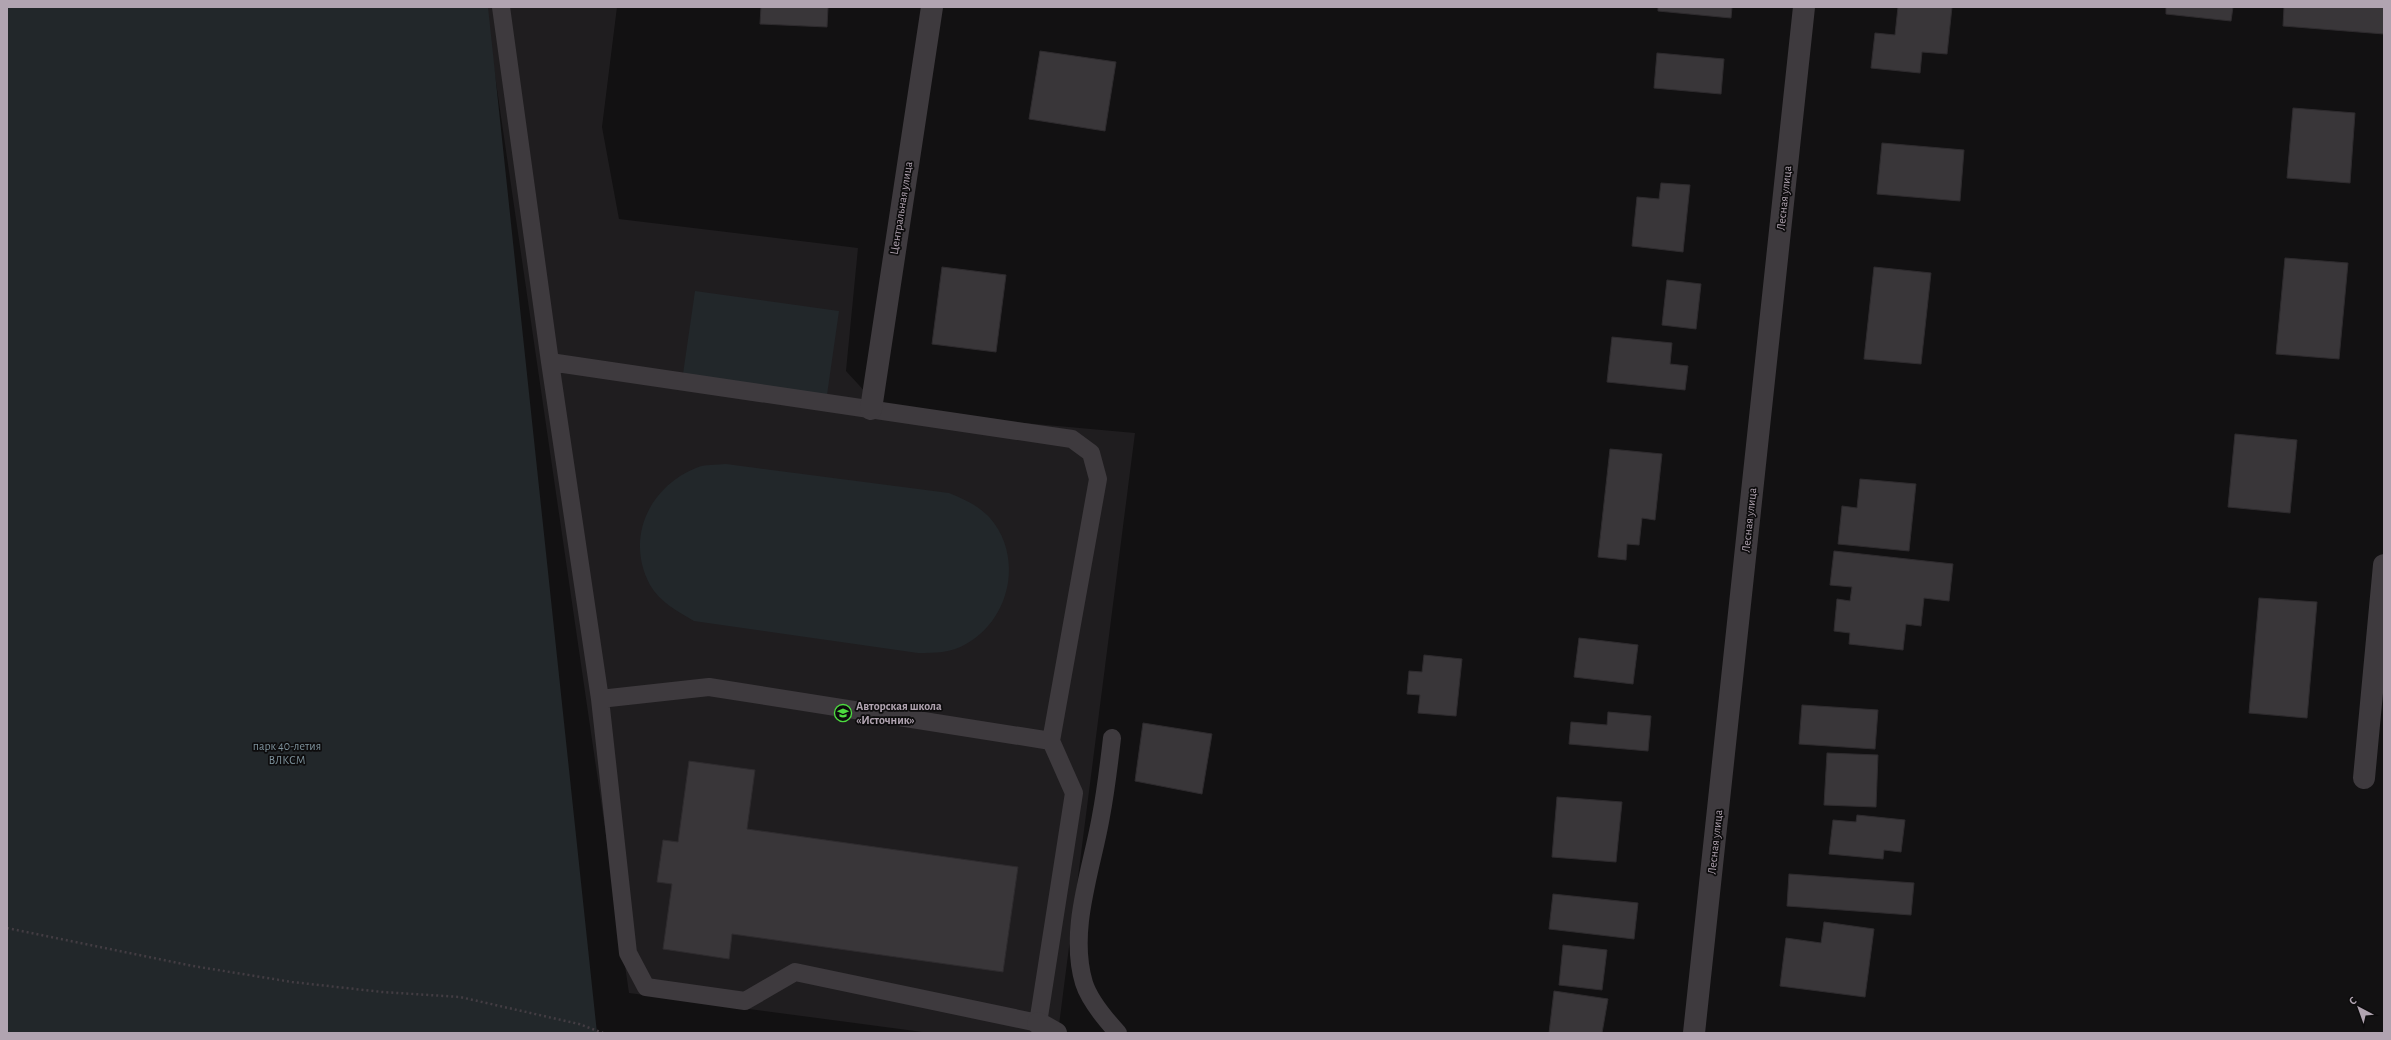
<svg xmlns="http://www.w3.org/2000/svg" width="2391" height="1040" viewBox="0 0 2391 1040" font-family="'Alegreya Sans',sans-serif">
	<rect width="100%" height="100%" fill="#121112"/>
	<path fill="#1f1d1f" d="M 485,7 L 617,7 L 602,127 L 619,219 L 858,248 L 846,371 L 882,410 L 1135,433 L 1058,1033 L 930,1033 L 629,993 Z"/>
	<path fill="#22272a" d="M 7,7 L 488,7 L 597,1033 L 7,1033 Z
		M 695,291 L 839,311 L 827,395 L 683,374 Z
		M 726,464 L 949,493 C 964,499 979,506 990,518 C 1024,557 1010,620 966,644 C 951,653 935,653 918,653 L 694,621 C 677,611 660,602 650,585 C 625,538 649,487 696,468 C 704,464 717,465 726,464 Z"/>
	<path fill="#393639" stroke="#2e2b2e" d="M 761,7 L 828,7 L 827,27 L 760,24 Z
		M 1658,7 L 1732,7 L 1731,18 L 1658,11 Z
		M 1898,7 L 1952,7 L 1947,54 L 1922,52 L 1920,73 L 1871,68 L 1875,33 L 1895,35 Z
		M 2166,7 L 2233,7 L 2231,21 L 2166,14 Z
		M 2284,7 L 2384,7 L 2384,34 L 2283,26 Z
		M 1040,51 L 1116,62 L 1105,131 L 1029,119 Z
		M 1657,53 L 1724,59 L 1721,94 L 1654,88 Z
		M 2293,108 L 2355,113 L 2350,183 L 2287,178 Z
		M 1882,143 L 1964,150 L 1960,201 L 1877,194 Z
		M 1661,183 L 1690,185 L 1683,252 L 1632,246 L 1637,197 L 1659,199 Z
		M 2285,258 L 2348,263 L 2339,359 L 2276,354 Z
		M 942,267 L 1006,275 L 996,352 L 932,344 Z
		M 1874,267 L 1931,273 L 1921,364 L 1864,359 Z
		M 1667,280 L 1701,284 L 1696,329 L 1662,325 Z
		M 1612,337 L 1672,343 L 1670,364 L 1688,366 L 1685,390 L 1607,382 Z
		M 2235,434 L 2297,440 L 2290,513 L 2228,507 Z
		M 1610,449 L 1662,454 L 1655,520 L 1642,518 L 1639,545 L 1627,544 L 1626,560 L 1598,557 Z
		M 1860,479 L 1916,484 L 1909,551 L 1838,544 L 1842,506 L 1857,508 Z
		M 1834,551 L 1953,564 L 1949,601 L 1924,598 L 1921,626 L 1906,624 L 1903,650 L 1849,644 L 1850,633 L 1834,631 L 1837,599 L 1850,601 L 1852,587 L 1830,585 Z
		M 2259,598 L 2317,602 L 2307,718 L 2249,713 Z
		M 1579,638 L 1638,645 L 1633,684 L 1574,677 Z
		M 1424,655 L 1462,659 L 1456,716 L 1418,713 L 1420,695 L 1407,694 L 1409,671 L 1422,672 Z
		M 1802,705 L 1878,710 L 1875,749 L 1799,744 Z
		M 1608,712 L 1651,716 L 1648,751 L 1569,744 L 1571,722 L 1607,725 Z
		M 1143,723 L 1212,734 L 1202,794 L 1135,781 Z
		M 1827,753 L 1878,755 L 1876,807 L 1824,805 Z
		M 689,761 L 755,770 L 747,829 L 1018,867 L 1003,972 L 732,934 L 729,959 L 663,949 L 672,884 L 657,882 L 663,840 L 678,842 Z
		M 1557,797 L 1622,802 L 1616,862 L 1552,857 Z
		M 1857,815 L 1905,820 L 1901,852 L 1884,850 L 1883,859 L 1829,854 L 1833,820 L 1856,822 Z
		M 1789,874 L 1914,883 L 1911,915 L 1787,906 Z
		M 1553,894 L 1638,903 L 1634,939 L 1549,929 Z
		M 1824,922 L 1874,929 L 1865,997 L 1780,986 L 1786,938 L 1821,943 Z
		M 1563,945 L 1607,950 L 1602,990 L 1559,985 Z
		M 1554,991 L 1608,999 L 1602,1033 L 1549,1033 Z"/>
	<g fill="none" stroke-linecap="round" stroke-linejoin="round">
		<path stroke="#433d43" stroke-width="2.5" stroke-dasharray="2 3" stroke-linecap="butt" d="M 7,928 L 193,966 L 292,982 L 382,992 L 460,997 L 579,1024 L 603,1033"/>
		<path stroke="#3e3a3e" stroke-width="18" d="M 501,7 L 550,362 L 1072,439 L 1091,453 L 1098,479 L 1051,741 L 1074,793 L 1038,1023 L 795,972 L 745,1001 L 646,987 L 628,953 L 600,699 L 550,362
			M 600,699 L 709,687 L 1051,741
			M 1112,738 C 1109,764 1106,790 1101,816 C 1092,869 1068,930 1084,983 C 1089,999 1107,1021 1118,1033"/>
		<path stroke="#3e3a3e" stroke-width="22" d="M 871,409 L 932,7
			M 2364,778 L 2384,565
			M 1038,1023 L 1056,1033
			M 1694,1033 L 1804,7"/>
	</g>
	<defs>
		<g id="school-ring" transform="scale(0.9)"><circle r="9.5" fill="#0d0c0d" stroke="#4ddc40" stroke-width="1.5"/><path d="M0-5L7-2L0 1L-7-2ZM-4 1L0 2.5L4 1V4Q0 6-4 4Z" fill="#4ddc40"/></g>
	</defs>
	<g fill-rule="evenodd">
		<use href="#school-ring" x="843" y="713"/>
	</g>
	<g text-anchor="middle" dominant-baseline="central" stroke-width="3.5" stroke-linejoin="round" paint-order="stroke">
		<g font-size="12" fill="#b1a4b1" stroke="#0d0c0d">
			<text transform="translate(1784 198) rotate(-84)">Лесная улица</text>
			<text transform="translate(901 208) rotate(-81)">Центральная улица</text>
			<text transform="translate(1749 520) rotate(-84)">Лесная улица</text>
			<text transform="translate(1715 842) rotate(-84)">Лесная улица</text>
		</g>
		<g font-size="12" font-weight="bold" fill="#b1a4b1" stroke="#0d0c0d" text-anchor="start">
			<text x="856" y="706">Авторская школа<tspan x="856" dy="14">«Источник»</tspan></text>
		</g>
		<g font-size="12" fill="#7d919b" stroke="#0d0c0d">
			<text x="287" y="746">парк 40-летия<tspan x="287" dy="14">ВЛКСМ</tspan></text>
		</g>
	</g>
	<rect width="2391" height="1040" fill="none" stroke="#b1a4b1" stroke-width="16"/>
	<g transform="translate(2359 1008) rotate(319)" stroke="#0d0c0d" stroke-width="3" paint-order="stroke">
	<path d="M0-3L7 15L0 10L-7 15Z" fill="#b1a4b1"/>
	<text y="-6" font-size="11" font-weight="bold" text-anchor="middle" fill="#b1a4b1">С</text>
	</g>
</svg>
